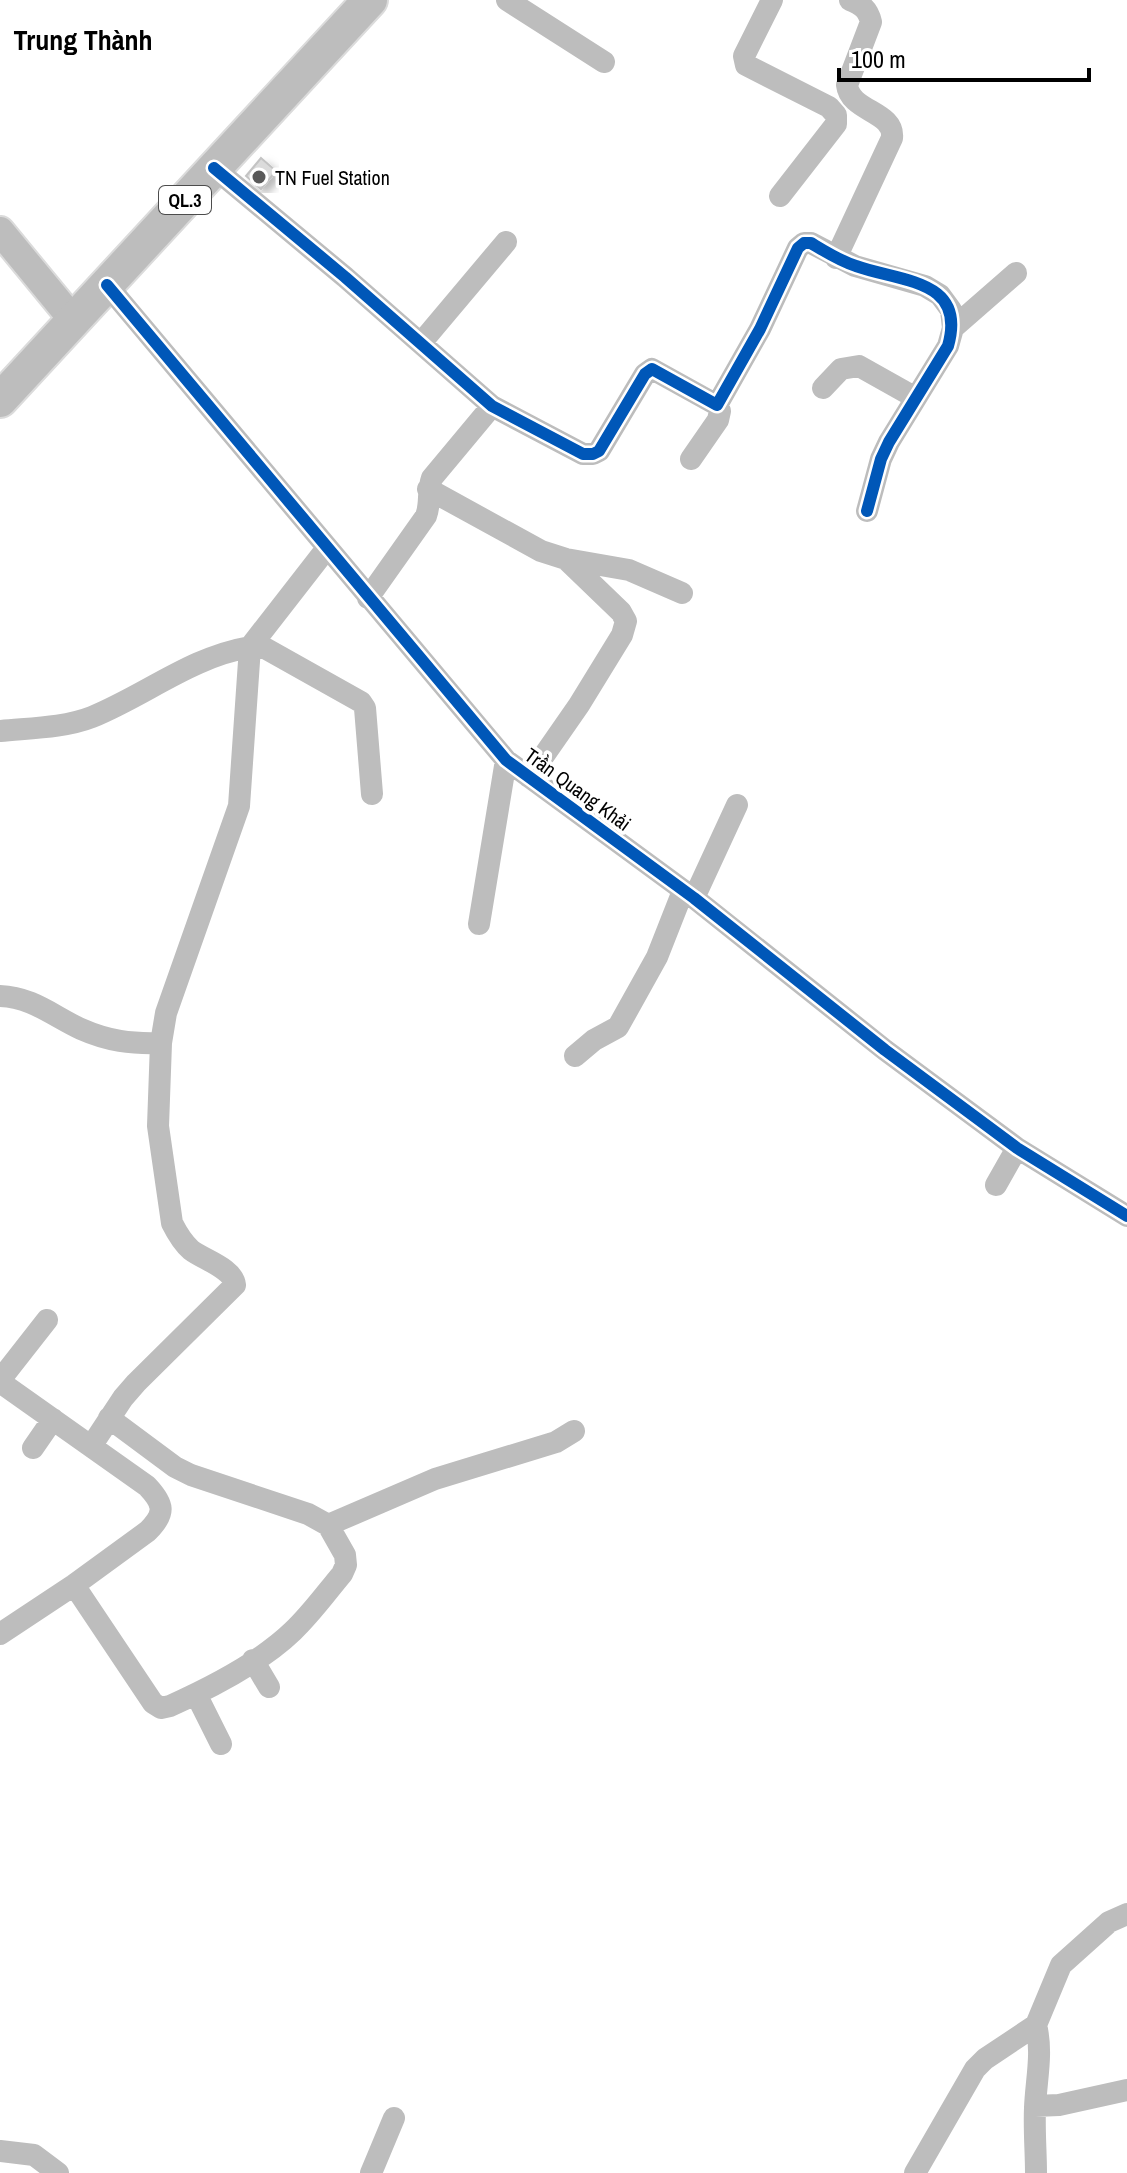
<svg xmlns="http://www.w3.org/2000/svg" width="1127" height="2173" viewBox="0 0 1127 2173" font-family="'Archivo Narrow',sans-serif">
	<defs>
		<filter id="shadow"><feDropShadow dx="5.5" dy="5.5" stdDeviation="4" flood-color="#0004"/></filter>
	</defs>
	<rect width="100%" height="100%" fill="#fff"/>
	<path fill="#dbdbdb" stroke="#c3c3c3" stroke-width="2" filter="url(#shadow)" d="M 261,158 L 276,171 L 261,189 L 246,176 Z"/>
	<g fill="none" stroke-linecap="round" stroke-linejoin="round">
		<g stroke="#dbdbdb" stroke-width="32">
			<path id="major" d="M 0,231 L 74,321"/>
		</g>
		<g stroke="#dbdbdb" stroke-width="38">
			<path id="highway" d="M 0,400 L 370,0"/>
		</g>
		<path stroke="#bdbdbd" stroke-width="22" d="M 507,0 L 604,62
			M 772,0 L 744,56 L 746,65 L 829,107 L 836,115 L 836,124 L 780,196
			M 214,168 L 345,277 L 492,406 L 583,454 L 593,454 L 599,451 L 645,374 L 652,369 L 717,405
			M 836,258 L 892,138 C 895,111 850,112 847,85 L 871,22 C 868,9 862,5 850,0
			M 107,285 L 506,760 L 694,898 L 885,1050 L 1017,1148 L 1127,1216
			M 953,328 L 1016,273
			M 421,343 L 506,242
			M 823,388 L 841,369 L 859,366 L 916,398
			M 691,459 L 718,420 L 720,411 L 717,405 L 760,329 L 798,248 L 804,243 L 811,243 L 855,266 L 925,286 L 940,295 L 951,310 L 953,328 L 948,346 L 889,442 L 881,459 L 867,511
			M 428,489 L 541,551 L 566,559 L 629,570 L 682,593
			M 368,598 L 426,516 C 431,503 427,492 432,478 L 492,406
			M 254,642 L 361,702 L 365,708 L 372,794
			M 0,731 C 29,728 64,728 92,717 C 146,695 191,657 250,647 L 327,548
			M 529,777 L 579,705 L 622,635 L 626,621 L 621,612 L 566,559
			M 694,898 L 737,805
			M 479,924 L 506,760
			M 0,996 C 32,997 53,1016 81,1029 C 108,1041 131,1044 161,1043
			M 575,1056 L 594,1040 L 618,1027 L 657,957 L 683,891
			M 996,1185 L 1017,1148
			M 0,1380 L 47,1320
			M 0,1382 L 147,1486 C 164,1504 166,1513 148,1531 L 74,1585 L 0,1634
			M 92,1445 L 123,1398 L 136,1383 L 235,1285 C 233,1268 204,1260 191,1250 C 182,1242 177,1233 172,1223 L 158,1126 L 161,1043 L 166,1013 L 239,806 L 250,647
			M 33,1448 L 53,1419
			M 328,1525 L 435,1479 L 556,1442 L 574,1431
			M 74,1585 L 153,1703 L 161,1708 L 170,1706 C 210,1688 262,1661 293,1631 C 311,1614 326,1593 342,1574 L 346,1565 L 345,1555 L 328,1525 L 308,1514 L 191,1475 L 175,1467 L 109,1418
			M 253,1660 L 269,1687
			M 196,1694 L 221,1744
			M 1036,2025 C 1043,2053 1036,2080 1035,2108 C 1034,2130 1036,2152 1036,2173
			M 1035,2106 L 1059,2105 L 1127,2090
			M 0,2151 L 34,2155 L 58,2173
			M 371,2173 L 394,2118
			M 915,2173 L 975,2069 L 985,2059 L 1036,2025 L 1061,1965 L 1109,1922 L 1127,1914"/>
		<use href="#major" stroke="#bdbdbd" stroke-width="28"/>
		<use href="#highway" stroke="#bdbdbd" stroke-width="34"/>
		<g stroke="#fff" stroke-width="17">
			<path id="cycleway" d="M 214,168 L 345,277 L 492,406 L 583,454 L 593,454 L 599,451 L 645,374 L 652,369 L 717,405 L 760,329 L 798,248 L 804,243 L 811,243 C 826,252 840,261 856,266 C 901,282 967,279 948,346 L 889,442 L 881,459 L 867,511
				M 107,285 L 506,760 L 694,898 L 885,1050 L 1017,1148 L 1127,1216"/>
		</g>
		<use href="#cycleway" stroke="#0057b8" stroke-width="12"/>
	</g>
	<circle fill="#595959" stroke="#fff" stroke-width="3" cx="259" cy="177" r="8"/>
	<g text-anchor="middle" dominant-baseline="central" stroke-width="7" stroke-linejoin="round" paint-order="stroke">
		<rect fill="#fff" stroke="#4c4c4c" stroke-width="2" x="159" y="186" width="52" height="28" rx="6"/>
		<g font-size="18" font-weight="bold" fill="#000">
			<text x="185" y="200">QL.3</text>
		</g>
		<g font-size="20" fill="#000" stroke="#fff" text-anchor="start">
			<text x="275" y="177">TN Fuel Station</text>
		</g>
		<g font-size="20" fill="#000" stroke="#fff">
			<text transform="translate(578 789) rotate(36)">Trần Quang Khải</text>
		</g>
		<g font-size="28" font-weight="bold" fill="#000" stroke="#fff">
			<text x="83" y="40">Trung Thành</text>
		</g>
	</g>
	<path d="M839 68v12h250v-12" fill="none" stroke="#000000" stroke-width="4"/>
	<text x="851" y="68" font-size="24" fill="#000000" stroke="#ffffff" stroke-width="6" paint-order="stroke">100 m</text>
</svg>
